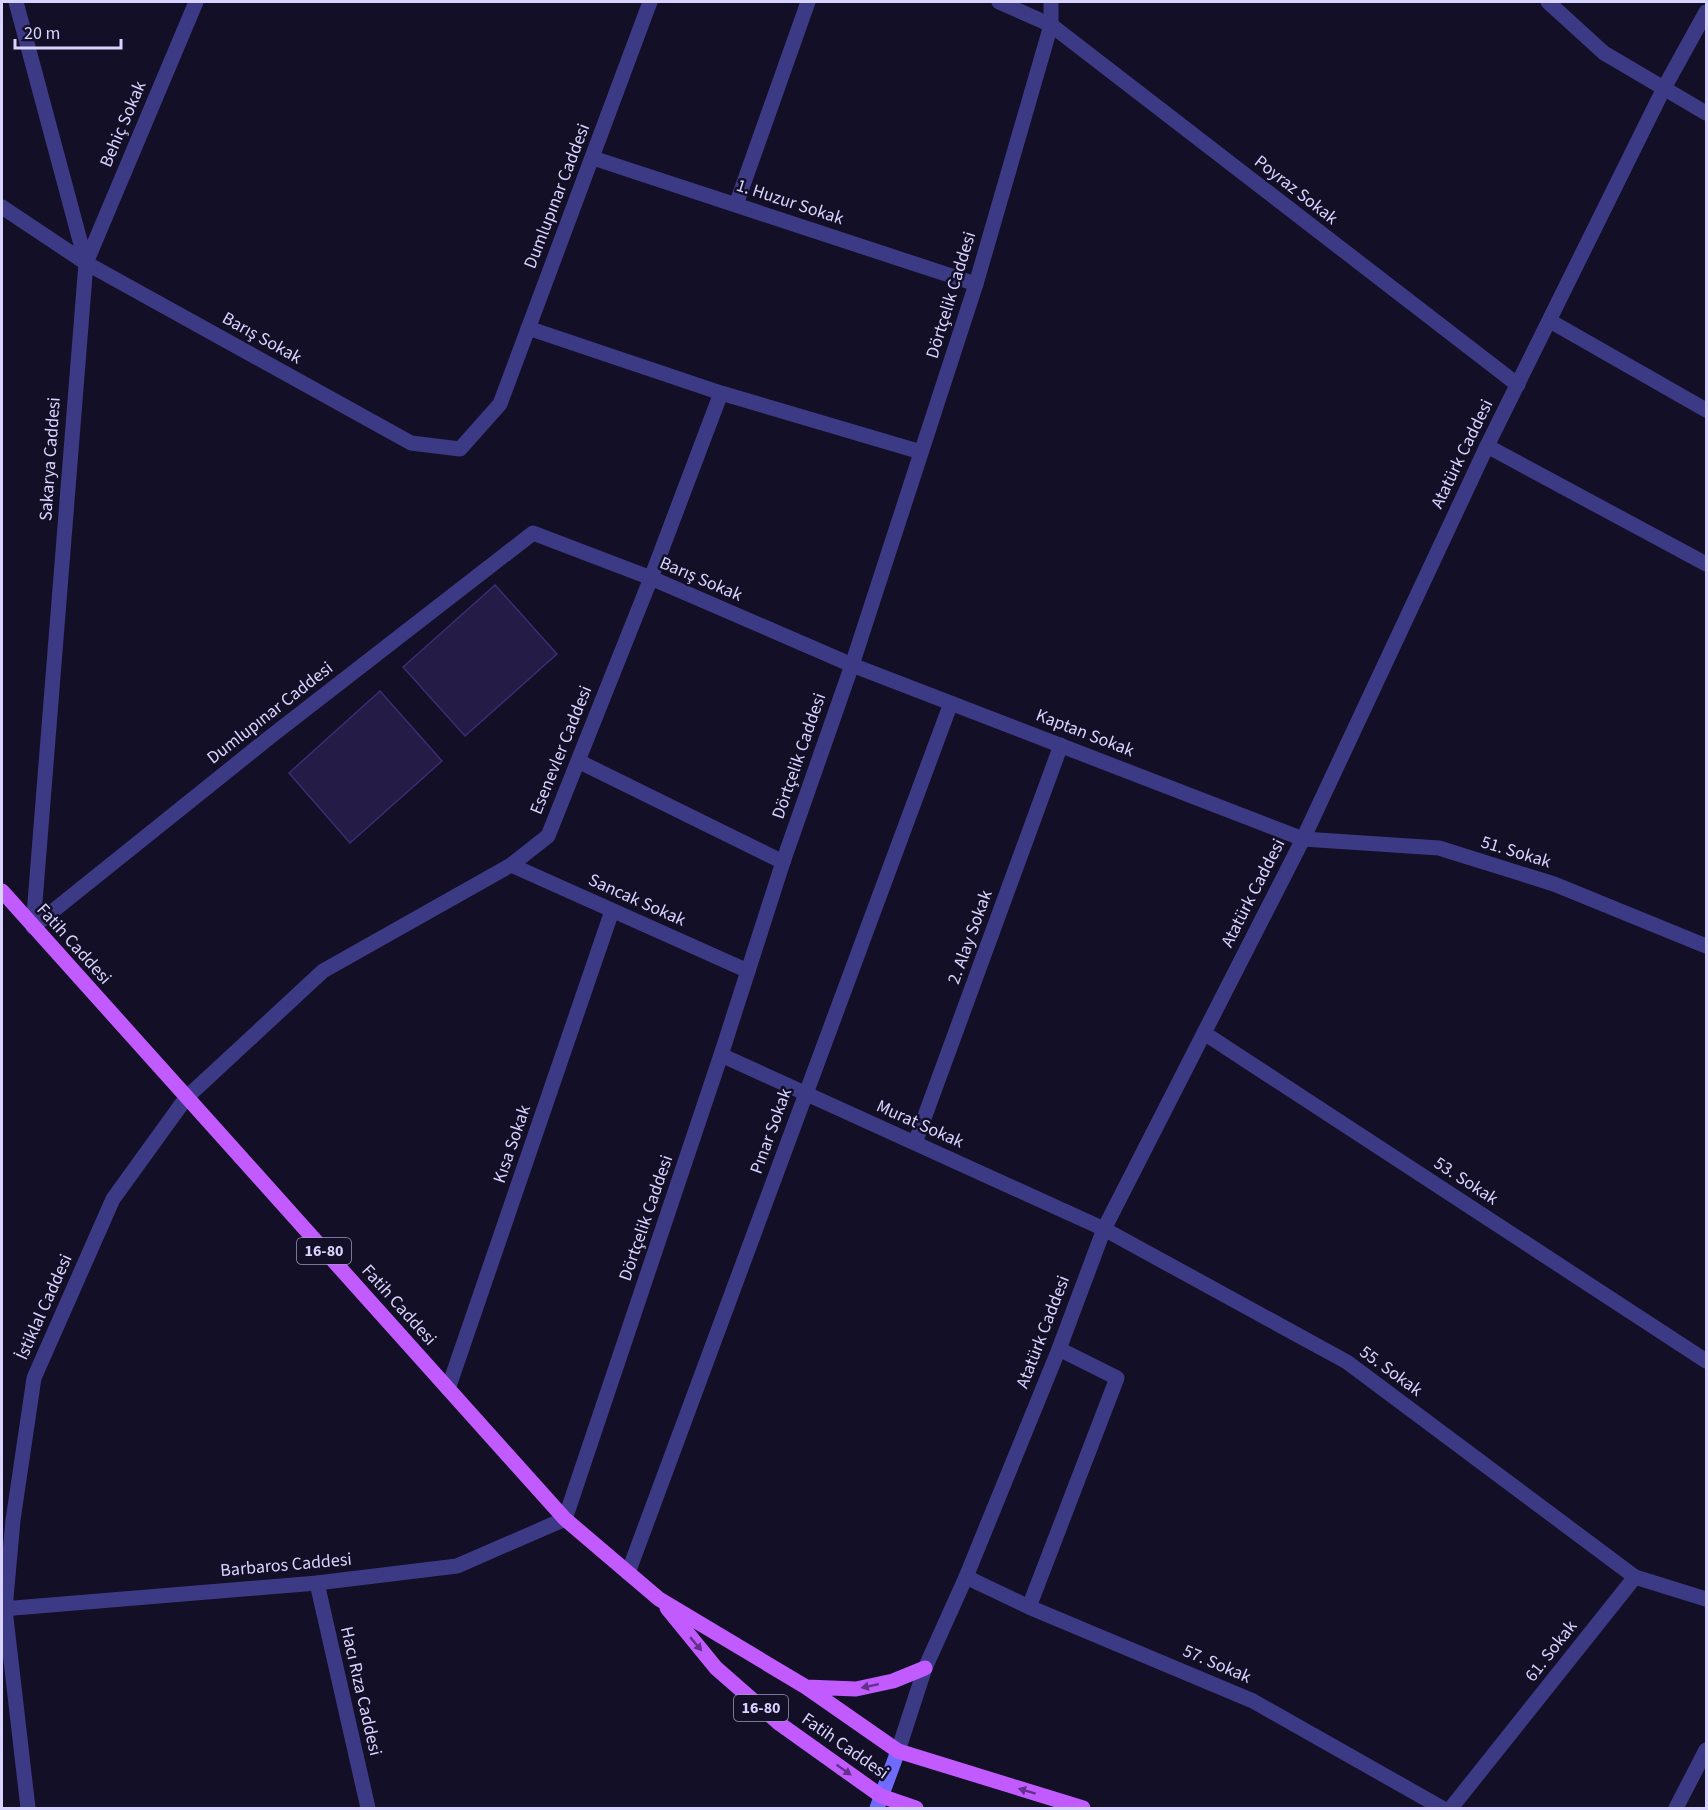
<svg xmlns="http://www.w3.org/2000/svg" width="1708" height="1810" viewBox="0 0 1708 1810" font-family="'Source Sans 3',sans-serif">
	<rect width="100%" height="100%" fill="#130f26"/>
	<path fill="#241b47" stroke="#3b2d73" stroke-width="1.5" d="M 495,585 L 557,654 L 465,736 L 403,667 Z
		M 380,691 L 442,761 L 350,843 L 289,773 Z"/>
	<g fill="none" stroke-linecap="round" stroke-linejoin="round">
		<path stroke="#3d3a85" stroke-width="15" d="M 736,205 L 808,2"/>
		<path stroke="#3d3a85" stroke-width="15" d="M 16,2 L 86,263 L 33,927
			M 999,2 L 1051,25 L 1518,385
			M 1548,2 L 1604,53 L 1706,113
			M 593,158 L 976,284
			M 2,207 L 86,263 L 411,443 L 460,449 L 500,404 L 650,2
			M 86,263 L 196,2
			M 1550,321 L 1706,410
			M 528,328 L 721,393 L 921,452
			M 1487,446 L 1706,564
			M 578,761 L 783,862
			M 511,865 L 748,971
			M 33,927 L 270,737 L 533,533 L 651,578 L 852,665 L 1303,839 L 1439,848 L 1554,884 L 1706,946
			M 1204,1033 L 1706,1361
			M 721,1055 L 1104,1229 L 1347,1362 L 1635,1577
			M 186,1098 L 323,971 L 511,865 L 548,836 L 651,578 L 721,393
			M 915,1143 L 1061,745
			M 448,1389 L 612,911
			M 628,1573 L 951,703
			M 966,1577 L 1029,1607 L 1253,1701 L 1442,1808
			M 1029,1607 L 1117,1378 L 1059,1349
			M 2,1609 L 317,1583 L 457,1566 L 565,1519
			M 1451,1808 L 1635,1577 L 1706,1599"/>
		<path stroke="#3d3a85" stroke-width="15" d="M 565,1519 L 721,1055 L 783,862 L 852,665 L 976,284 L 1051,25 L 1051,2
			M 317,1583 L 368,1808
			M 898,1751 L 925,1668 L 966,1577 L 1059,1349 L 1104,1229 L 1303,839 L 1487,446 L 1664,88 L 1706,12
			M 28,1808 L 5,1609 L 13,1520 L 34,1378 L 113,1199 L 186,1098
			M 1676,1808 L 1706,1750"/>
		<path stroke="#6f6bff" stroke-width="15" d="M 877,1808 L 898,1751"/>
		<path stroke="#c25bff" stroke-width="15" d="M 2,891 L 565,1519 L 659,1599 L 806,1687 L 856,1689 L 893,1681 L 925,1668
			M 667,1608 L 716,1668 L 780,1724 L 881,1796 L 916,1808
			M 806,1687 L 898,1751 L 1083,1808"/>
	</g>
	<defs><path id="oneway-solid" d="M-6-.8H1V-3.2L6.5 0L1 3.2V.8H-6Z" transform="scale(1.5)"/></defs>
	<g fill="#623188">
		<use href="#oneway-solid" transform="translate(696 1644) rotate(50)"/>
		<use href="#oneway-solid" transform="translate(870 1686) rotate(168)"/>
		<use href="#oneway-solid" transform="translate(844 1770) rotate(35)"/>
		<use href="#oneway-solid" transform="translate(1027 1791) rotate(-163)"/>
	</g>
	<g text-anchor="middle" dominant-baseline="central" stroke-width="5" stroke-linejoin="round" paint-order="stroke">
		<g fill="#130f26" stroke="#9e99be" stroke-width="1.5">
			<rect x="297" y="1238" width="54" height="26" rx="4.5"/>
			<rect x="734" y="1695" width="54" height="26" rx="4.5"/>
		</g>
		<g font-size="16" font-weight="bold" fill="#d9d4ff">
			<text x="324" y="1251">16-80</text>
			<text x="761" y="1708">16-80</text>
		</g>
		<g font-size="18" fill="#d9d4ff" stroke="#130f26">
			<text transform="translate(123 124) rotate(-67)">Behiç Sokak</text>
			<text transform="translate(1296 190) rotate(38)">Poyraz Sokak</text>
			<text transform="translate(557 196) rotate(-69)">Dumlupınar Caddesi</text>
			<text transform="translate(790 202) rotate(18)">1. Huzur Sokak</text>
			<text transform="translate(951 295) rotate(-73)">Dörtçelik Caddesi</text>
			<text transform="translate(262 338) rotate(29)">Barış Sokak</text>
			<text transform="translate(1462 454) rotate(-64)">Atatürk Caddesi</text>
			<text transform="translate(50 459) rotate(-86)">Sakarya Caddesi</text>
			<text transform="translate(701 579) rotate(23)">Barış Sokak</text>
			<text transform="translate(270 713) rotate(-38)">Dumlupınar Caddesi</text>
			<text transform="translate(1085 733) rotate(21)">Kaptan Sokak</text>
			<text transform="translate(561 750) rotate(-68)">Esenevler Caddesi</text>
			<text transform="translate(799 756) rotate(-71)">Dörtçelik Caddesi</text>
			<text transform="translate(1516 852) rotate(17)">51. Sokak</text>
			<text transform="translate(1253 893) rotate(-63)">Atatürk Caddesi</text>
			<text transform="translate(637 900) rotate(24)">Sancak Sokak</text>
			<text transform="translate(970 937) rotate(-70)">2. Alay Sokak</text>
			<text transform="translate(74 944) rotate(48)">Fatih Caddesi</text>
			<text transform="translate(920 1124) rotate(24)">Murat Sokak</text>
			<text transform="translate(771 1131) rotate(-70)">Pınar Sokak</text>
			<text transform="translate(512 1144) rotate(-71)">Kısa Sokak</text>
			<text transform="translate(1466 1181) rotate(33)">53. Sokak</text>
			<text transform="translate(646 1218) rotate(-71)">Dörtçelik Caddesi</text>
			<text transform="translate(399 1305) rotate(48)">Fatih Caddesi</text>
			<text transform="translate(44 1307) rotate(-66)">İstiklal Caddesi</text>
			<text transform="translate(1043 1332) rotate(-69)">Atatürk Caddesi</text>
			<text transform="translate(1391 1371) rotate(36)">55. Sokak</text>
			<text transform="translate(286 1565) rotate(-5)">Barbaros Caddesi</text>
			<text transform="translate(1551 1651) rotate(-52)">61. Sokak</text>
			<text transform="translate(1217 1664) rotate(23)">57. Sokak</text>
			<text transform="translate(361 1691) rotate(77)">Hacı Rıza Caddesi</text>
			<text transform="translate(845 1746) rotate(35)">Fatih Caddesi</text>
		</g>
	</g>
	<rect width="1708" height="1810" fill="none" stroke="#d9d4ff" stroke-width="6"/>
	<path d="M15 39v9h106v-9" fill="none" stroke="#d9d4ff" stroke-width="3"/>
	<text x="24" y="39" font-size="18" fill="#d9d4ff" stroke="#130f26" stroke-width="4.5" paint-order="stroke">20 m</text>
</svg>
